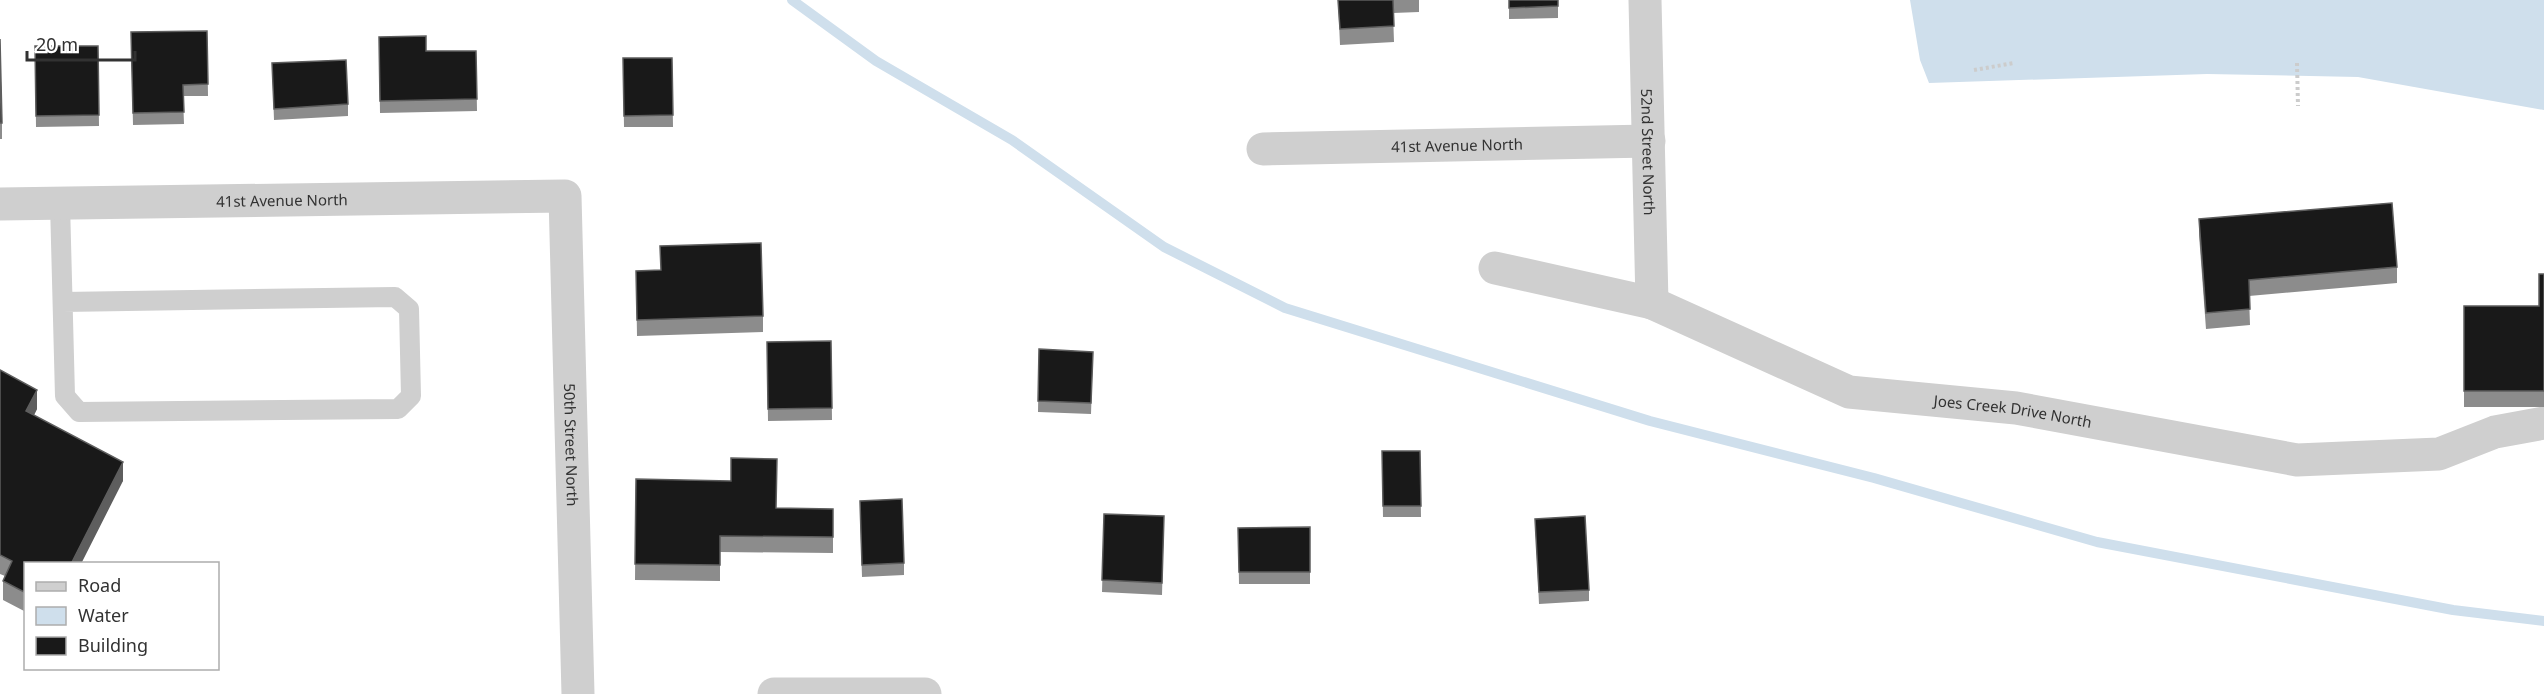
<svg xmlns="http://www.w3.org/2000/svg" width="2544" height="694" viewBox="0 0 2544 694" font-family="'Noto Sans',sans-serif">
	<rect width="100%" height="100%" fill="#fff"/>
	<path fill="#cfdfec" d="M 1910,0 L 2544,0 L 2544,110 L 2358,77 L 2207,74 L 1929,83 L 1920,60 Z"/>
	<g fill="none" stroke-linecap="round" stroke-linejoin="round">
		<path stroke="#cfdfec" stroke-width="10" d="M 792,0 L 876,61 L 1012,140 L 1164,247 L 1285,308 L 1650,421 L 1874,478 L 2097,542 L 2453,610 L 2544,621"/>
		<path stroke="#ccc" stroke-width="4" stroke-dasharray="3 3" stroke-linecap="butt" d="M 2297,63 L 2298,106
			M 1974,70 L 2014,63"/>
		<path stroke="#cfcfcf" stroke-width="20" d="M 60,203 L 65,396 L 79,412 L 398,409 L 411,396 L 409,309 L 395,297 L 63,302"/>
		<g stroke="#cfcfcf" stroke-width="33">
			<path id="s1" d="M 1645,0 L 1652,303"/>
			<path id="s2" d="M 1263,149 L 1649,141"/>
			<path id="s3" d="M 0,204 L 565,196 L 578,694"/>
			<path id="s4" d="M 1495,268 L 1652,303 L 1849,392 L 2016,408 L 2297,460 L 2439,454 L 2495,432 L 2544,423"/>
			<path d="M 774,694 L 925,694"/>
		</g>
	</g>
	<path fill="#8c8c8c" d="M 1338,0 L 1419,0 L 1419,12 L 1393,13 L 1394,42 L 1340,45 Z
		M 1509,0 L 1558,0 L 1558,18 L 1509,19 Z
		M 207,31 L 208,96 L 183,96 L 184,124 L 133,125 L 131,32 Z
		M 379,37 L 426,51 L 476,51 L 477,111 L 380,113 Z
		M 0,39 L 2,123 L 2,139 L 0,139 Z
		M 35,46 L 98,46 L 99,126 L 36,127 Z
		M 623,58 L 672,58 L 673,127 L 624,127 Z
		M 272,63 L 348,104 L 348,116 L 274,120 Z
		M 2199,219 L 2397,267 L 2397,283 L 2249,296 L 2250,325 L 2206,329 L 2199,235 Z
		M 660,270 L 763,316 L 763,332 L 637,336 L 636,271 Z
		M 2544,274 L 2544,407 L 2464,407 L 2464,306 L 2539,306 Z
		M 831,341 L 832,420 L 768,421 L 767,342 Z
		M 1039,349 L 1093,352 L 1091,414 L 1038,412 Z
		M 0,370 L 37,409 L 34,415 L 123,481 L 26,564 L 26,612 L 3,600 L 3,581 L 5,576 L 0,574 Z
		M 1382,451 L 1420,451 L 1421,517 L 1383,517 Z
		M 636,479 L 776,508 L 833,509 L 833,553 L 720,552 L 720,581 L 635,580 Z
		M 860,512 L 904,563 L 904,575 L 862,577 Z
		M 1104,514 L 1164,516 L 1162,595 L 1102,592 Z
		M 1535,519 L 1589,590 L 1589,601 L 1539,604 Z
		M 1310,527 L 1310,584 L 1239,584 L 1238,528 Z"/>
	<path fill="#5e5e5e" d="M 37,390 L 37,409 L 26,431 L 26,411 Z
		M 123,462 L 123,481 L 81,564 L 71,564 Z"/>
	<path fill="#191919" stroke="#5e5e5e" stroke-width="1.5" d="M 1338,0 L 1393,0 L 1394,26 L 1340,29 Z
		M 1509,0 L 1558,0 L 1558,6 L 1509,8 Z
		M 207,31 L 208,84 L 183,85 L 184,112 L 133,113 L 131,32 Z
		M 426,36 L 426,51 L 476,51 L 477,99 L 380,101 L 379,37 Z
		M 0,39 L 2,123 L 0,123 Z
		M 35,46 L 98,46 L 99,115 L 36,116 Z
		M 623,58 L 672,58 L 673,115 L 624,116 Z
		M 346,60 L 348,104 L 274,109 L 272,63 Z
		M 2392,203 L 2397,267 L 2249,280 L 2250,309 L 2206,313 L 2199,219 Z
		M 761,243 L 763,316 L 637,320 L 636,271 L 661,270 L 660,246 Z
		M 2539,274 L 2544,274 L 2544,391 L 2464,391 L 2464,306 L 2539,306 Z
		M 831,341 L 832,408 L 768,409 L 767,342 Z
		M 1039,349 L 1093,352 L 1091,403 L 1038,401 Z
		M 0,370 L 37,390 L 26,411 L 123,462 L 71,564 L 26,564 L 26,593 L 3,581 L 12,561 L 0,555 Z
		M 1382,451 L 1420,451 L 1421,506 L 1383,506 Z
		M 731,458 L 777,459 L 776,508 L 833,509 L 833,537 L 720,536 L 720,565 L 635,564 L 636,479 L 731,481 Z
		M 902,499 L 904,563 L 862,565 L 860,501 Z
		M 1104,514 L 1164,516 L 1162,583 L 1102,580 Z
		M 1585,516 L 1589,590 L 1539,592 L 1535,519 Z
		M 1310,527 L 1310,572 L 1239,572 L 1238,528 Z"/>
	<g text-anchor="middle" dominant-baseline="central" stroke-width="6" stroke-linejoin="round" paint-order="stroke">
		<g font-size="15" fill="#323232" stroke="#fff">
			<text stroke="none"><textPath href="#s2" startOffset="194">41st Avenue North</textPath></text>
			<text stroke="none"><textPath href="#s1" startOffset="152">52nd Street North</textPath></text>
			<text stroke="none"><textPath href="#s3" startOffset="282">41st Avenue North</textPath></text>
			<text stroke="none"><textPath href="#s4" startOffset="542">Joes Creek Drive North</textPath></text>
			<text stroke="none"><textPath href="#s3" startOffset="814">50th Street North</textPath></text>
		</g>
	</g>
	<rect x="24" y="562" width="195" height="108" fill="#ffffff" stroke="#adadad" stroke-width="1.5"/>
	<rect x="36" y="582" width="30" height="9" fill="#cfcfcf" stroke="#adadad" stroke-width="1.5"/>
	<text x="78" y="592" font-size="18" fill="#323232">Road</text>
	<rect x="36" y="607" width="30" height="18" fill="#cfdfec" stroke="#adadad" stroke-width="1.5"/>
	<text x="78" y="622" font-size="18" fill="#323232">Water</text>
	<rect x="36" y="637" width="30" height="18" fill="#191919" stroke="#adadad" stroke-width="1.5"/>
	<text x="78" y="652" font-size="18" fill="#323232">Building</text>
	<path d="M27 51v9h108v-9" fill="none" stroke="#323232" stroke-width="3"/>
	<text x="36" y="51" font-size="18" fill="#323232" stroke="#ffffff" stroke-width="4.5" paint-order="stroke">20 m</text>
</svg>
